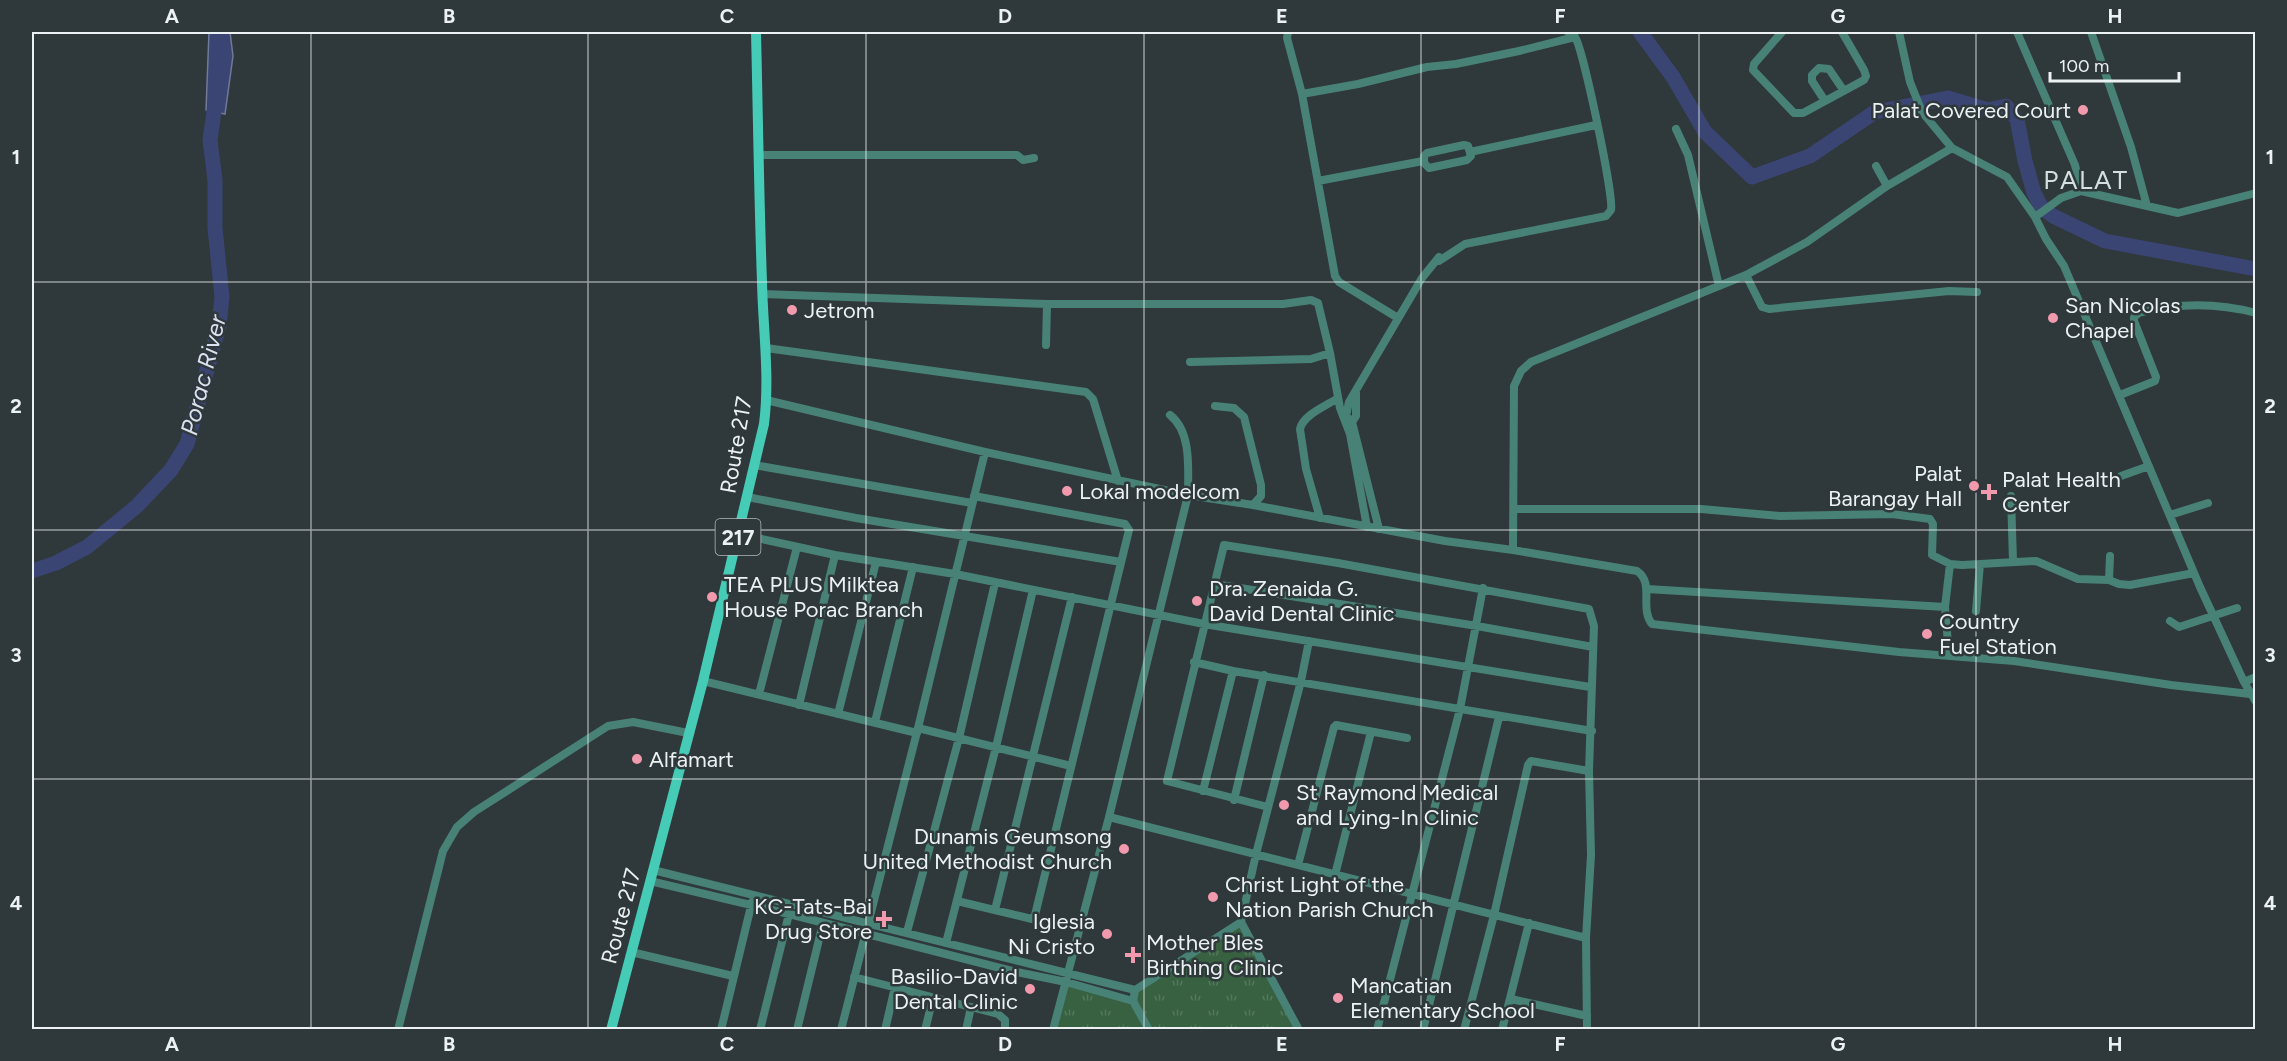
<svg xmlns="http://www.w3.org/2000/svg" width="2287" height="1061" viewBox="0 0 2287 1061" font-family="Figtree,sans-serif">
	<defs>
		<pattern id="grass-tufts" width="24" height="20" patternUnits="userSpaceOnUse" patternTransform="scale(1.5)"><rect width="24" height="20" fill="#376140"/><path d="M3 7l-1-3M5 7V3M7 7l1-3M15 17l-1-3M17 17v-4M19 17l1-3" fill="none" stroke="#54785c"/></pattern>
	</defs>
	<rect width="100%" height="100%" fill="#2f383a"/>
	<path fill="url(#grass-tufts)" d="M 1241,922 L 1299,1030 L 1053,1030 L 1066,982 L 1132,1001 L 1135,990 Z"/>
	<path fill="#3b4574" stroke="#70799a" stroke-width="1.5" d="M 209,32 L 230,32 L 233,56 L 225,114 L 206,110 Z"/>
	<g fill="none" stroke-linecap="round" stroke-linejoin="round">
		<path stroke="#3b4574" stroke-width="15" d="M 1640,32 L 1673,77 L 1705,132 L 1752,177 L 1810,156 L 1875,112 L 1948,98 L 1988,110 L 2006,106 L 2017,119 L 2025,161 L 2034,193 L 2042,208 L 2053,216 L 2105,241 L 2256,269
			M 32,571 L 56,563 L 87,547 L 137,506 L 171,470 L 187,444 L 219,326 L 222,297 L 215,228 L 215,180 L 210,140 L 217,91"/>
		<path stroke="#488277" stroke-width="8" d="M 1288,32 L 1287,38 L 1302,94 L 1335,276 L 1339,282 L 1398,318
			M 1782,32 L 1754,64 L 1753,70 L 1794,113 L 1803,113 L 1864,80 L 1866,76 L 1864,70 L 1842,32
			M 1899,32 L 1910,82 L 1922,112 L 1952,148 L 2007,177 L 2035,217 L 2046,239 L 2064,266 L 2200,587 L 2244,682 L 2256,702
			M 2017,32 L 2075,165 L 2081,191
			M 2091,32 L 2131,147 L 2147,206
			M 1302,94 L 1358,84 L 1427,67 L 1456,64 L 1519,51 L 1575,37
			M 1825,101 L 1812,81 L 1812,75 L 1819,68 L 1829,69 L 1844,91
			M 1676,129 L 1688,155 L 1719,286
			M 1464,145 L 1468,146 L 1471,156 L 1467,160 L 1429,168 L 1424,163 L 1424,156 L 1427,153 Z
			M 1470,152 L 1596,125
			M 758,155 L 1017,155 L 1023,160 L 1034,158
			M 1876,166 L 1887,186
			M 1318,181 L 1423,161
			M 2035,217 L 2061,198 L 2081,191 L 2178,213 L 2256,193
			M 1746,275 L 1762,307 L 1769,309 L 1949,291 L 1977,292
			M 762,294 L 1047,304 L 1283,304 L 1311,300 L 1318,303 L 1330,353
			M 1046,345 L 1047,304
			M 766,348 L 1086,392 L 1093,399 L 1118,481
			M 1190,362 L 1311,359 L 1330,353 L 1340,408 L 1350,434 L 1367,527
			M 2120,395 L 2155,381 L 2156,377 L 2134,321 L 2134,317 L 2139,313 C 2177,303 2218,303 2256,313
			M 766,400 L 985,452 L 1188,495 L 1253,505 L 1445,541 L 1513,550 L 1637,571 C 1655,583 1639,608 1652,624 L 1899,652 L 2014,661 L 2171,685 L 2250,694
			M 1215,406 L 1234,408 L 1244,417 L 1261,485 L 1261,496 L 1253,505
			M 1352,422 L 1356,416 L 1356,393
			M 754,465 L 972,503
			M 2121,476 L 2149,466
			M 2011,496 L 2013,561
			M 747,497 L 856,518 L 1121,562
			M 1514,509 L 1701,509 L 1780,516 L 1892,514 L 1930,519 L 1933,524 L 1932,555 L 1950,564 L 1962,565 L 2036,561 L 2078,579 L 2109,580 L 2119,584 L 2130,585 L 2194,573
			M 2170,515 L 2208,503
			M 1320,518 L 1306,469 L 1300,429 C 1303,415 1326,406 1338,398
			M 1379,529 L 1352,422 L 1346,416 L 1349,402 L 1422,278 L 1439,257 L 1439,261 L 1465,244 L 1606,216 L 1611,210 C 1614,196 1583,48 1575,37 C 1573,34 1570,33 1568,32
			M 739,534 L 835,555 L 955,574 L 1204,624 L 1590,687
			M 1513,550 L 1514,386 L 1521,371 L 1531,362 L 1746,275 L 1807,242 L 1887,186 L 1952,148
			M 2109,580 L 2110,556
			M 1215,584 L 1477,626 L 1593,647
			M 1647,589 L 1945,607
			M 1976,611 L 1980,564
			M 2170,621 L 2179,627 L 2237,608
			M 1949,656 L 1945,607 L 1950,564
			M 1194,662 L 1233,671 L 1592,731
			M 703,681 L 917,733
			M 2244,682 L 2256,677
			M 759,694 L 797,547
			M 799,705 L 835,555
			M 838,714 L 876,562
			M 875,722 L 913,567
			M 918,728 L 1071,766
			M 1203,791 L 1233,671
			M 1234,800 L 1264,675
			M 1268,807 L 1167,781 L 1224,545 L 1338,563 L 1589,609 L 1594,626 L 1589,771 L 1591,855 L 1586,938 L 1587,1030
			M 1109,817 L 1586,938
			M 1298,865 L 1334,727 L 1336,725 L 1407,738
			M 653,870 L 1135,990
			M 1335,875 L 1371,732
			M 650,881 L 789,914 L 1012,971 L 1066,982 L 1133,1001
			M 957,901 L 1032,919 L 1035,915 L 1129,530 L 1125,524 L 974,496
			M 995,910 L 1072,597
			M 907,932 L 959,738 L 995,583
			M 946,943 L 996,747 L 1033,590
			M 631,952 L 733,976
			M 854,977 L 998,1014 L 1005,1020 L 1005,1030
			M 1511,999 L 1587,1016
			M 398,1030 L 443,851 L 457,827 L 474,812 L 608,726 L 633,722 L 688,733
			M 721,1030 L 752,902
			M 760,1030 L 789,914
			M 797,1030 L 823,923
			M 841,1030 L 918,728 L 985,452
			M 885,1030 L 895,987
			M 925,1030 L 933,998
			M 966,1030 L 971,1007
			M 1053,1030 L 1109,817 L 1188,495 C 1188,470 1192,432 1170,415
			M 1149,1030 L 1133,1001 L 1135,990 L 1241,922
			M 1299,1030 L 1241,922 L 1256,854 L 1301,681 L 1309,641
			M 1377,1030 L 1460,709 L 1483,588
			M 1423,1030 L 1499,717
			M 1464,1030 L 1494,915 L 1528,765 L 1531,761 L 1589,771
			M 1502,1030 L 1529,923"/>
		<path stroke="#45cbb6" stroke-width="10" d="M 611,1030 L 703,681 L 764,424 C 770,377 763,329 762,282 C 759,199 758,115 756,32"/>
	</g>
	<path fill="none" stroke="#ecf2f3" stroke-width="1.5" stroke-opacity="0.55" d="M 311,32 L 311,1030M 588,32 L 588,1030M 866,32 L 866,1030M 1144,32 L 1144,1030M 1421,32 L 1421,1030M 1699,32 L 1699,1030M 1976,32 L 1976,1030M 32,282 L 2256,282M 32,530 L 2256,530M 32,779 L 2256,779"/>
	<g fill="#f29aad" stroke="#2f383a" stroke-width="2">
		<circle cx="2083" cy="110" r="6"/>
		<circle cx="792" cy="310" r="6"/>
		<circle cx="2053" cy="318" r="6"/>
		<circle cx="1974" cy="486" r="6"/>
		<circle cx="1067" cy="491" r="6"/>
		<path d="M1986 483h6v6h6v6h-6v6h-6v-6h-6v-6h6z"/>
		<circle cx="712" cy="597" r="6"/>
		<circle cx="1197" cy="601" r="6"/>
		<circle cx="1927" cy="634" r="6"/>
		<circle cx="637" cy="759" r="6"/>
		<circle cx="1284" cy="805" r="6"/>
		<circle cx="1124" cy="849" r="6"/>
		<circle cx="1213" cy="897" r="6"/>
		<path d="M881 910h6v6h6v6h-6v6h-6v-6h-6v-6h6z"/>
		<circle cx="1107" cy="934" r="6"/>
		<path d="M1130 946h6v6h6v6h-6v6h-6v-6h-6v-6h6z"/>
		<circle cx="1030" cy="989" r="6"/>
		<circle cx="1338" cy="998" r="6"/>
	</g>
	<g text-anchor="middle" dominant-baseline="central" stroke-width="5" stroke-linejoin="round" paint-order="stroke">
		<rect fill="#2f383a" stroke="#b3babc" stroke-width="1.5" x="715.5" y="519" width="45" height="36" rx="4.5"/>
		<g font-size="21" font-weight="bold" fill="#ecf2f3">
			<text x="738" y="537">217</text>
		</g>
		<g font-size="22" fill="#ecf2f3" stroke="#2f383a" text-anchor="start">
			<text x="2071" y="110" text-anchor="end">Palat Covered Court</text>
			<text x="2065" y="305">San Nicolas<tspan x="2065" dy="25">Chapel</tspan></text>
			<text x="804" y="310">Jetrom</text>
			<text x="1962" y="473" text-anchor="end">Palat<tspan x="1962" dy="25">Barangay Hall</tspan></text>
			<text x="2002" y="479">Palat Health<tspan x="2002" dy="25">Center</tspan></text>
			<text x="1079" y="491">Lokal modelcom</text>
			<text x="724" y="584">TEA PLUS Milktea<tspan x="724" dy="25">House Porac Branch</tspan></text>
			<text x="1209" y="588">Dra. Zenaida G.<tspan x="1209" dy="25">David Dental Clinic</tspan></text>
			<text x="1939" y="621">Country<tspan x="1939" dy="25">Fuel Station</tspan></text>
			<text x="649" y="759">Alfamart</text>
			<text x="1296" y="792">St Raymond Medical<tspan x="1296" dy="25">and Lying-In Clinic</tspan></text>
			<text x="1112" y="836" text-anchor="end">Dunamis Geumsong<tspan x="1112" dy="25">United Methodist Church</tspan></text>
			<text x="1225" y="884">Christ Light of the<tspan x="1225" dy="25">Nation Parish Church</tspan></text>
			<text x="872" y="906" text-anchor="end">KC-Tats-Bai<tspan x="872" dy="25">Drug Store</tspan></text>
			<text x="1095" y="921" text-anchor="end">Iglesia<tspan x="1095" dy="25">Ni Cristo</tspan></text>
			<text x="1146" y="942">Mother Bles<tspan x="1146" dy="25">Birthing Clinic</tspan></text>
			<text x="1018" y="976" text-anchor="end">Basilio-David<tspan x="1018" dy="25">Dental Clinic</tspan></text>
			<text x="1350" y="985">Mancatian<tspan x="1350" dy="25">Elementary School</tspan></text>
		</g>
		<g font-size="22" fill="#ecf2f3" stroke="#2f383a">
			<text transform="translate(736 445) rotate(-80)">Route 217</text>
			<text transform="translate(621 916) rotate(-75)">Route 217</text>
		</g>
		<g font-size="24" font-style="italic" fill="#dce1f1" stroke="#2f383a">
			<text transform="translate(203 375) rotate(-76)">Porac River</text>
		</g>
		<g font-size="26" letter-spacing="1.5" fill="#d4dfe1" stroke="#2f383a">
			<text x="2086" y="180">PALAT</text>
		</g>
	</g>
	<rect width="2287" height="1061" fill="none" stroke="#2f383a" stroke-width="66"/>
	<path d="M2050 72v9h129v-9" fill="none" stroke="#ecf2f3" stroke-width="3"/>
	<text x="2059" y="72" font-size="18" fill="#ecf2f3" stroke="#2f383a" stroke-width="4.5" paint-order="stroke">100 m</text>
	<rect x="33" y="33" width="2221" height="995" fill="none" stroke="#ecf2f3" stroke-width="2"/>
	<g font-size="20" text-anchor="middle" font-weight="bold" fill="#ecf2f3">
		<text x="172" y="23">A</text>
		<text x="449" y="23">B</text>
		<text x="727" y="23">C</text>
		<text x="1005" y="23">D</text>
		<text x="1282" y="23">E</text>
		<text x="1560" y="23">F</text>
		<text x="1838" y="23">G</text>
		<text x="2115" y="23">H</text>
		<text x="16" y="164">1</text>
		<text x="2270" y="164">1</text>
		<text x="16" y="413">2</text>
		<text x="2270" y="413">2</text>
		<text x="16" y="662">3</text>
		<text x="2270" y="662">3</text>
		<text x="16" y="910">4</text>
		<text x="2270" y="910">4</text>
		<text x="172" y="1051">A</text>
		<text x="449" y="1051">B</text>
		<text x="727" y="1051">C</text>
		<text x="1005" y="1051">D</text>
		<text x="1282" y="1051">E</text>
		<text x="1560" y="1051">F</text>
		<text x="1838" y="1051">G</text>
		<text x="2115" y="1051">H</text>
	</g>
</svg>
